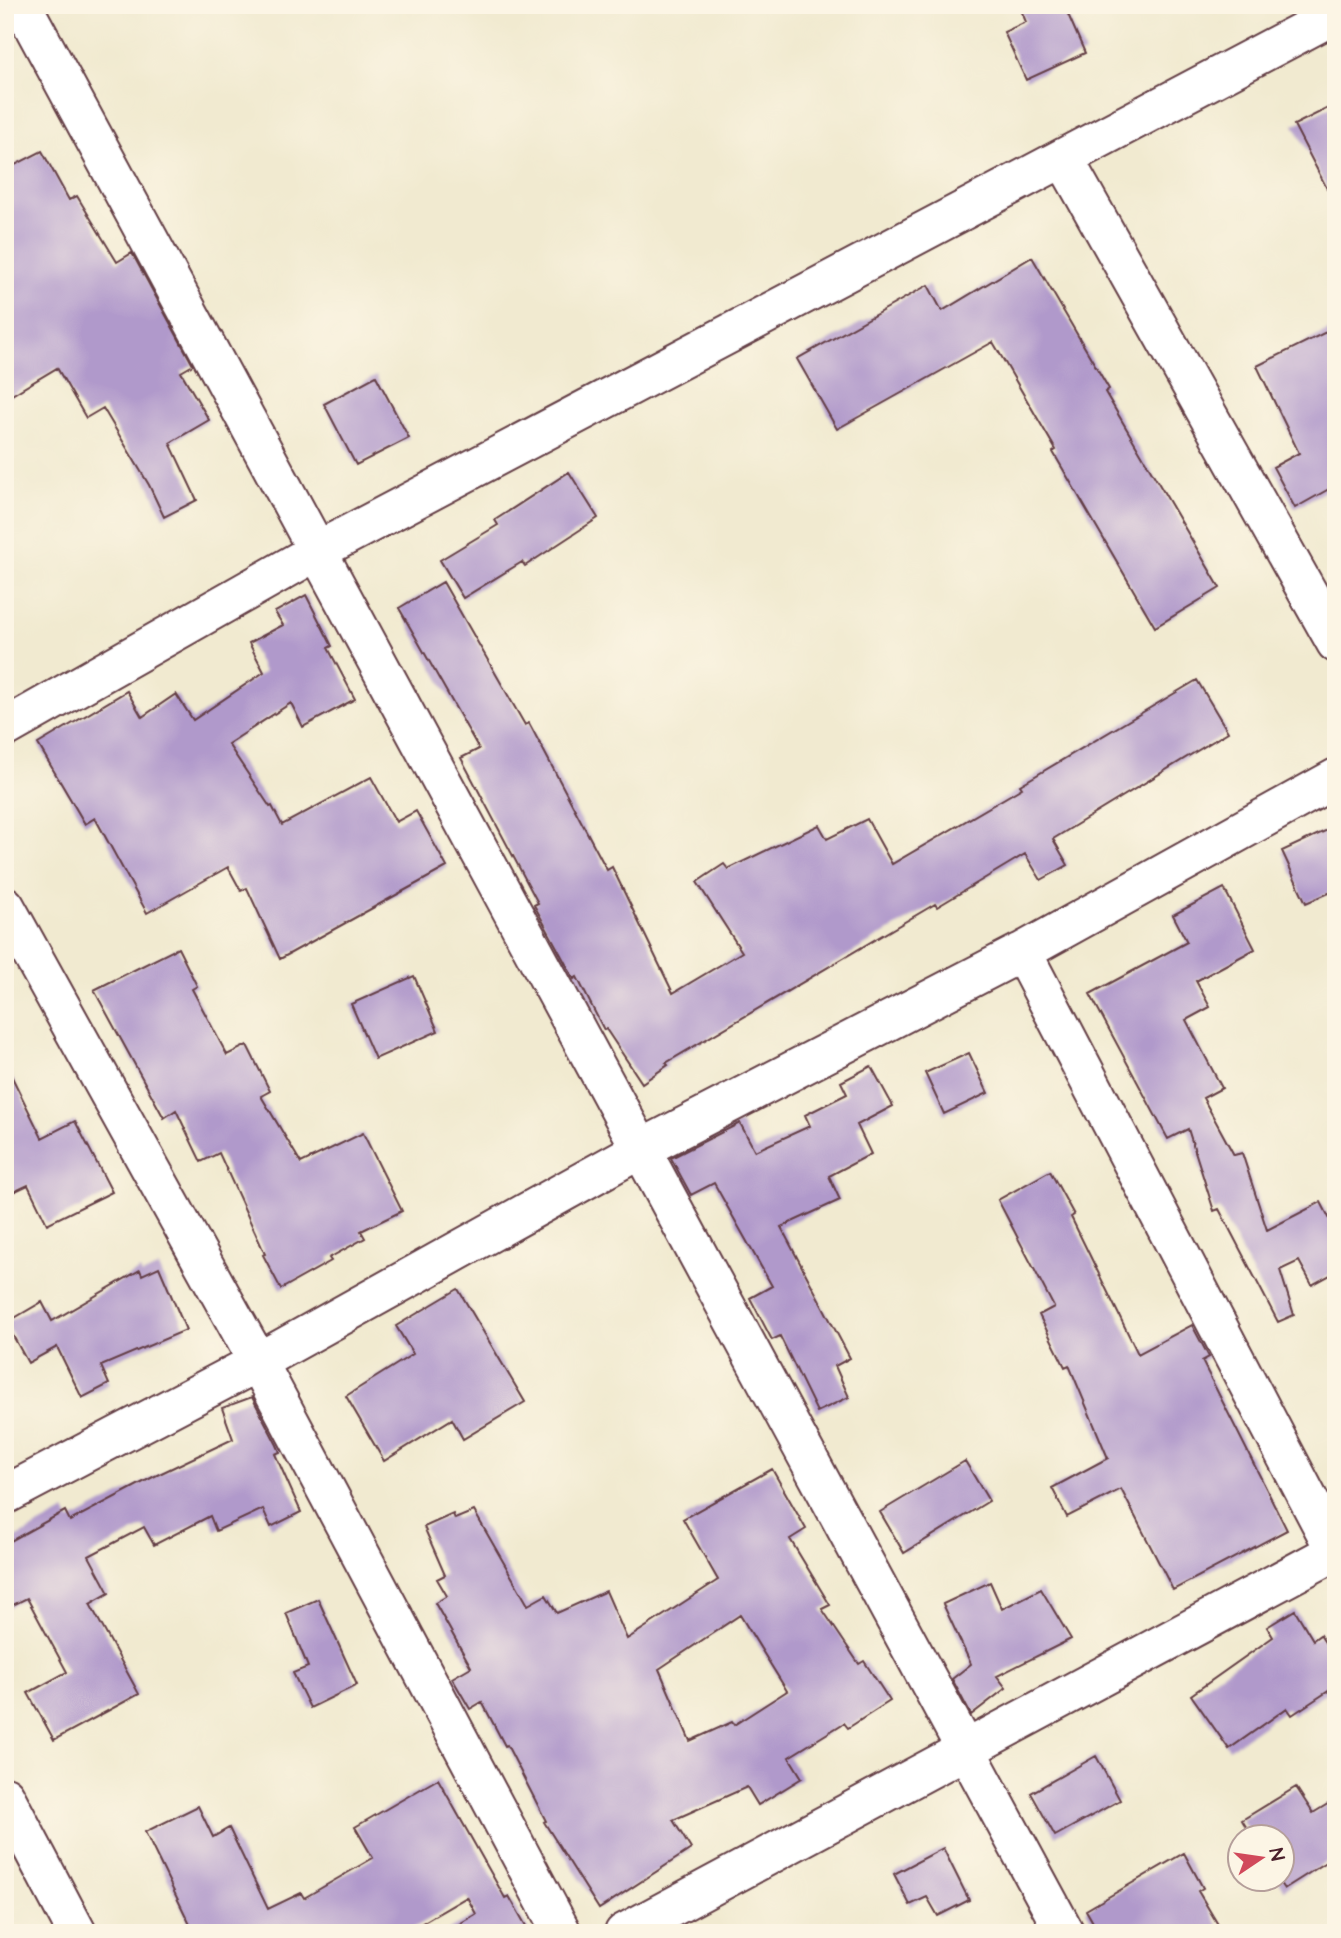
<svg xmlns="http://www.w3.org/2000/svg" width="1341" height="1938" viewBox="0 0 1341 1938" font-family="'Architects Daughter',sans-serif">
	<rect width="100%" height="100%" fill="#fcf5e5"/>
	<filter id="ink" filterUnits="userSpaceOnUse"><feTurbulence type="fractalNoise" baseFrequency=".0143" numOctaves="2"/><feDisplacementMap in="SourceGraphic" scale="14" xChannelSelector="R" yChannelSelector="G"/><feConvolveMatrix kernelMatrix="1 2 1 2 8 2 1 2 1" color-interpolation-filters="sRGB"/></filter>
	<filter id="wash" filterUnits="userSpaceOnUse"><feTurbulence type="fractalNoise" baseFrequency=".00686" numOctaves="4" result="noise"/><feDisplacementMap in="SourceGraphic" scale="28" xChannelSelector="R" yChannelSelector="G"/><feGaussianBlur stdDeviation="1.57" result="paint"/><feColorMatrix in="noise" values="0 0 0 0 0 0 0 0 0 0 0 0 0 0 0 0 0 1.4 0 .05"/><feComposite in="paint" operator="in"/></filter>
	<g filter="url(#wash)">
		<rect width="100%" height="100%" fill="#f1ead0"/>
		<g id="blocks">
			<path fill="#b099cb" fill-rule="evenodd" d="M 1019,5 L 1064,5 L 1085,53 L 1026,80 L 1004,32 L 1026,22 Z
				M 1336,104 L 1336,206 L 1294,125 Z
				M 42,151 L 69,200 L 77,196 L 117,262 L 132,253 L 193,365 L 181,372 L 209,420 L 170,443 L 197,500 L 164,517 L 149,485 L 103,408 L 86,418 L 57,368 L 5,399 L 5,170 Z
				M 1032,257 L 1109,389 L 1105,392 L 1220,588 L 1155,627 L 1053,452 L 1056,450 L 993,342 L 837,429 L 797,359 L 928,285 L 942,311 Z
				M 1336,327 L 1336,485 L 1295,508 L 1273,467 L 1299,453 L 1257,366 Z
				M 376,376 L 409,438 L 356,465 L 324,404 Z
				M 569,472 L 598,518 L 525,566 L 522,562 L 463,598 L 440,560 L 498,525 L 495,520 Z
				M 443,582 L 525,725 L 529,723 L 607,870 L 612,867 L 673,993 L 742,952 L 697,882 L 724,864 L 728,869 L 819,825 L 827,839 L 867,819 L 892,864 L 1022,788 L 1020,785 L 1197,680 L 1228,732 L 1053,839 L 1068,865 L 1041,880 L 1025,854 L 937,907 L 935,904 L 666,1063 L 668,1065 L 642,1083 L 606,1029 L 604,1030 L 577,977 L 574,979 L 534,905 L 538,903 L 461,758 L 479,749 L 399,608 Z
				M 306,595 L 332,646 L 328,648 L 355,699 L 303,727 L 291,703 L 228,744 L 270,807 L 272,806 L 282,825 L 371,777 L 396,822 L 416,811 L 447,867 L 280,959 L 247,888 L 241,891 L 228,867 L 147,913 L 95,818 L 85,824 L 38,744 L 127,691 L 142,717 L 176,694 L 193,720 L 264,672 L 249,643 L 283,625 L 275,612 Z
				M 1336,826 L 1336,890 L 1306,903 L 1282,851 Z
				M 1224,888 L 1255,949 L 1196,981 L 1210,1007 L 1186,1020 L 1222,1088 L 1203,1098 L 1234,1155 L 1242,1153 L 1267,1230 L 1321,1202 L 1336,1231 L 1336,1272 L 1312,1285 L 1299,1261 L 1280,1270 L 1294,1315 L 1278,1322 L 1219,1209 L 1214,1211 L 1188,1129 L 1168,1139 L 1090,994 L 1187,942 L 1173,915 Z
				M 178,948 L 197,986 L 192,989 L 227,1055 L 247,1045 L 270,1091 L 261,1096 L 301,1163 L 363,1133 L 402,1211 L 361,1231 L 365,1238 L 329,1258 L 331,1261 L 281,1289 L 263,1255 L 265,1254 L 219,1153 L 201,1162 L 176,1110 L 164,1118 L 94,990 Z
				M 414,976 L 438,1031 L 375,1059 L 351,1004 Z
				M 969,1053 L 988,1093 L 944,1114 L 925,1073 Z
				M 5,1063 L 42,1138 L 75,1121 L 112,1192 L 47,1224 L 28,1185 L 5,1196 Z
				M 871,1066 L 893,1106 L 857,1125 L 871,1154 L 829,1176 L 840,1200 L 781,1227 L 850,1358 L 835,1366 L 849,1397 L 817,1412 L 780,1336 L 772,1340 L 750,1298 L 772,1286 L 714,1183 L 691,1195 L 671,1158 L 740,1123 L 755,1151 L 810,1126 L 805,1115 L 847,1094 L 841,1082 Z
				M 1050,1171 L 1074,1215 L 1071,1217 L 1138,1354 L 1192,1325 L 1209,1357 L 1202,1361 L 1287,1530 L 1173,1590 L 1121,1489 L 1067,1517 L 1052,1488 L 1108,1458 L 1069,1365 L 1065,1367 L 1039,1315 L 1054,1307 L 998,1200 Z
				M 159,1267 L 186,1330 L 101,1366 L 109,1384 L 82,1398 L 57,1347 L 28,1363 L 6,1323 L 42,1302 L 52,1321 L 140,1270 L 142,1275 Z
				M 458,1289 L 525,1402 L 463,1439 L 452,1419 L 384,1461 L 346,1396 L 413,1354 L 396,1326 Z
				M 252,1397 L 277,1445 L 280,1452 L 275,1454 L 301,1512 L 271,1527 L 263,1509 L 216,1531 L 210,1516 L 154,1545 L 144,1527 L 89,1556 L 109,1593 L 90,1604 L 139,1694 L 54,1740 L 28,1693 L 67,1672 L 27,1598 L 5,1609 L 5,1544 L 65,1511 L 70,1521 L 153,1477 L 233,1439 L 222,1408 Z
				M 965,1461 L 989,1501 L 904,1553 L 880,1512 Z
				M 772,1469 L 806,1529 L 790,1539 L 830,1605 L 822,1609 L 859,1664 L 864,1661 L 890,1701 L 848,1728 L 844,1723 L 789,1757 L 802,1778 L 758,1805 L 747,1787 L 673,1820 L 691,1849 L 599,1909 L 544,1822 L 546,1821 L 507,1745 L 505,1746 L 482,1702 L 470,1709 L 452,1678 L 471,1667 L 435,1603 L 447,1596 L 437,1579 L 445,1575 L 424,1527 L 453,1514 L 455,1519 L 474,1511 L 528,1605 L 546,1595 L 557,1613 L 606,1591 L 627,1639 L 718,1580 L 683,1519 ZM 740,1615 L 787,1691 L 734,1725 L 732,1722 L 690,1741 L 659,1669 Z
				M 990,1582 L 1002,1609 L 1041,1589 L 1071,1639 L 997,1676 L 1006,1688 L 971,1715 L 952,1679 L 971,1664 L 943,1604 Z
				M 318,1599 L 357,1685 L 310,1708 L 293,1673 L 308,1667 L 286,1613 Z
				M 1295,1610 L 1313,1640 L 1320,1635 L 1336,1659 L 1336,1686 L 1292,1715 L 1287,1708 L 1229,1749 L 1191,1695 L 1273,1637 L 1267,1627 Z
				M 1096,1756 L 1120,1800 L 1055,1836 L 1031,1793 Z
				M 438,1779 L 505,1898 L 509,1896 L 530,1933 L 444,1933 L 476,1914 L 467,1897 L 405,1933 L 194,1933 L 145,1832 L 198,1806 L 213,1837 L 229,1828 L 268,1909 L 301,1893 L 304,1898 L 373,1858 L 355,1827 Z
				M 1296,1787 L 1313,1813 L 1336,1799 L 1336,1856 L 1284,1889 L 1277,1879 L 1282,1879 L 1282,1837 L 1252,1837 L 1242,1820 Z
				M 943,1848 L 969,1900 L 938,1916 L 927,1897 L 910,1905 L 894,1874 Z
				M 1184,1853 L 1203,1888 L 1198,1891 L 1223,1933 L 1099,1933 L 1086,1910 Z"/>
		</g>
	</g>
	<g filter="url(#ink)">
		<use href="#blocks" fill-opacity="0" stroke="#633d44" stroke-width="2"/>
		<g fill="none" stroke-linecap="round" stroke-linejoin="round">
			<g stroke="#633d44" stroke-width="42">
				<path id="minor" d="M 22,5 C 372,647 716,1291 1065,1933
					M 1064,159 L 1336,643
					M 5,728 L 319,550 L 1336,14
					M 5,906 L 258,1362 L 562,1933
					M 1022,952 L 1336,1552
					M 5,1495 L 258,1362 L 639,1150 L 1022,952 L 1336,778
					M 5,1796 L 77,1933
					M 624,1933 L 1336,1551"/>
			</g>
			<use href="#minor" stroke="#fff" stroke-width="38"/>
		</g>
	</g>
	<rect width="1341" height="1938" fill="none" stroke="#fcf5e5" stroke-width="28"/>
	<g transform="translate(1261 1858) rotate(77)"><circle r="33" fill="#fcf5e5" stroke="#b59f9b" stroke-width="2"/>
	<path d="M0-5L12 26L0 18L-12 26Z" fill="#d1495b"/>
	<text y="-10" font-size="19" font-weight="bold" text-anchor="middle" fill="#4a1f2b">N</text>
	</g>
</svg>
